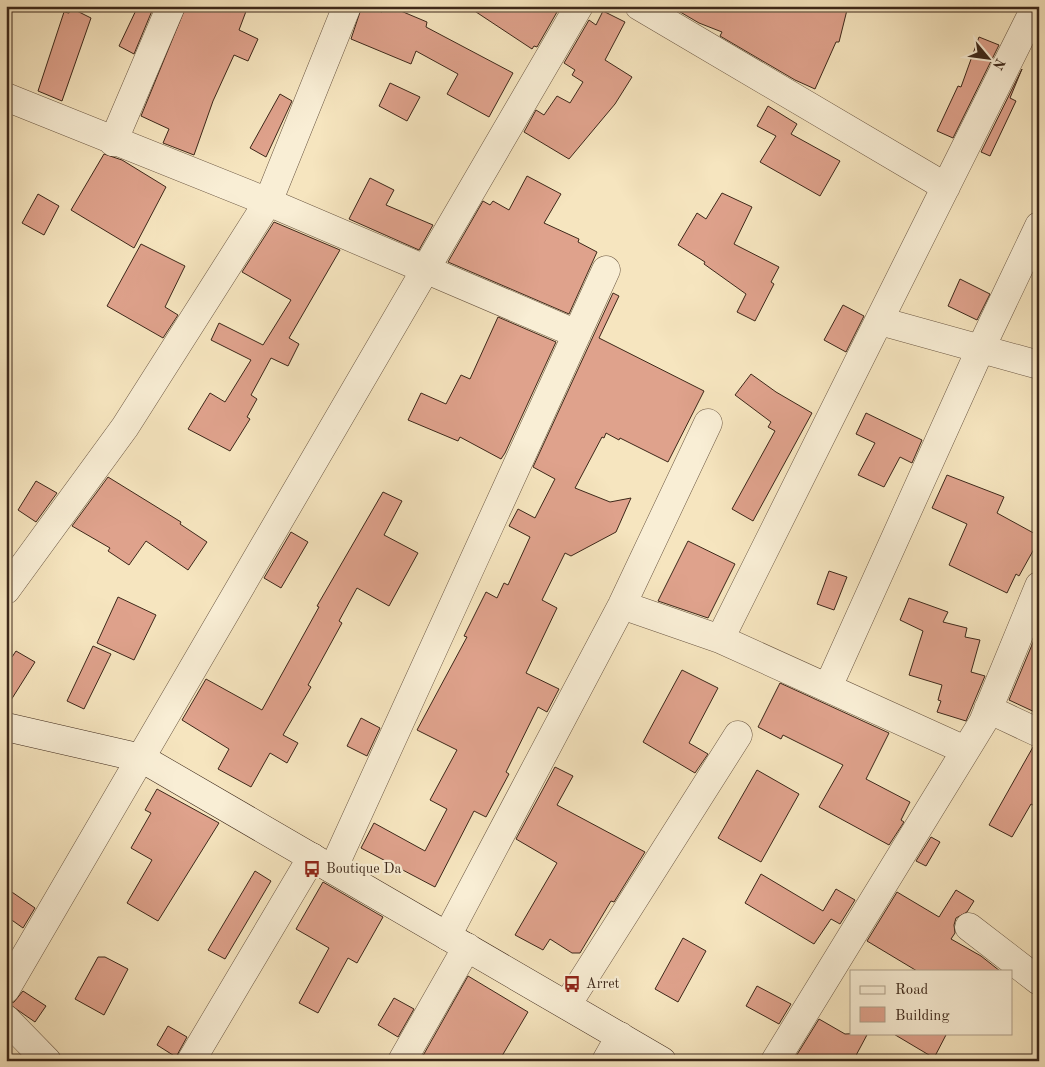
<svg xmlns="http://www.w3.org/2000/svg" width="1045" height="1067" viewBox="0 0 1045 1067" font-family="'Old Standard TT',serif">
	<rect width="100%" height="100%" fill="#f6e5bf"/>
	<filter id="stains"><feTurbulence type="fractalNoise" baseFrequency=".004" numOctaves="4"/><feColorMatrix values="0 0 0 0 .2 0 0 0 0 .09 0 0 0 0 .02 0 0 0 .5 -.17"/></filter>
	<radialGradient id="worn" r=".72"><stop offset=".6" stop-color="#630" stop-opacity="0"/><stop offset="1" stop-color="#630" stop-opacity=".3"/></radialGradient>
	<path fill="#dfa28c" stroke="#3d281a" d="M 138,6 L 154,6 L 134,54 L 119,46 Z
		M 186,6 L 248,6 L 239,30 L 258,39 L 248,61 L 234,55 L 213,101 L 194,155 L 163,143 L 169,129 L 141,116 Z
		M 362,6 L 382,12 L 384,6 L 389,6 L 427,22 L 426,27 L 513,73 L 489,117 L 447,94 L 458,74 L 416,51 L 411,64 L 351,39 Z
		M 467,6 L 546,6 L 557,12 L 537,47 L 534,46 L 532,49 Z
		M 670,6 L 848,6 L 839,42 L 836,42 L 815,89 L 795,80 L 720,36 L 722,32 L 699,23 Z
		M 71,8 L 91,18 L 62,101 L 38,91 L 64,12 L 69,13 Z
		M 603,11 L 625,22 L 605,60 L 632,77 L 615,104 L 569,159 L 524,132 L 536,110 L 544,115 L 557,96 L 570,103 L 583,82 L 572,75 L 575,70 L 564,63 L 589,20 L 596,25 Z
		M 979,37 L 999,45 L 953,138 L 937,131 L 958,86 L 961,87 Z
		M 1022,69 L 1010,98 L 1016,101 L 990,156 L 981,152 Z
		M 390,83 L 420,97 L 407,121 L 379,106 Z
		M 280,94 L 292,101 L 266,157 L 250,148 Z
		M 768,106 L 797,124 L 791,134 L 840,161 L 820,196 L 760,162 L 776,136 L 757,126 Z
		M 104,154 L 122,160 L 166,187 L 134,248 L 71,210 Z
		M 527,176 L 561,194 L 544,223 L 579,239 L 578,242 L 597,252 L 569,314 L 448,262 L 483,201 L 490,205 L 493,201 L 509,210 Z
		M 370,178 L 394,190 L 386,205 L 433,225 L 419,250 L 349,219 Z
		M 722,193 L 752,207 L 734,244 L 779,267 L 771,282 L 774,284 L 755,321 L 737,312 L 746,294 L 704,264 L 705,262 L 678,245 L 697,213 L 706,219 Z
		M 38,194 L 59,206 L 44,235 L 22,223 Z
		M 274,222 L 340,250 L 289,338 L 299,344 L 288,366 L 271,358 L 251,395 L 257,399 L 247,417 L 250,419 L 230,451 L 188,429 L 210,393 L 225,402 L 251,360 L 211,340 L 219,323 L 263,345 L 291,300 L 242,272 Z
		M 141,244 L 185,266 L 165,307 L 178,315 L 163,338 L 107,306 Z
		M 960,279 L 990,294 L 977,320 L 948,306 Z
		M 613,293 L 619,296 L 599,338 L 704,391 L 668,462 L 620,438 L 619,440 L 606,433 L 604,438 L 602,437 L 575,488 L 610,502 L 631,498 L 616,532 L 571,556 L 565,553 L 542,600 L 557,608 L 526,673 L 559,689 L 547,712 L 538,707 L 506,772 L 509,774 L 486,817 L 474,811 L 435,887 L 361,848 L 374,823 L 425,851 L 447,809 L 430,800 L 457,750 L 417,730 L 467,637 L 464,636 L 486,592 L 497,598 L 504,583 L 508,585 L 530,537 L 509,526 L 518,509 L 535,518 L 555,479 L 533,467 Z
		M 843,305 L 864,316 L 846,352 L 824,340 Z
		M 498,317 L 556,342 L 505,453 L 501,459 L 460,437 L 458,441 L 408,420 L 421,393 L 446,404 L 461,375 L 470,379 Z
		M 751,374 L 776,392 L 812,413 L 753,521 L 732,509 L 775,431 L 768,427 L 771,422 L 735,395 Z
		M 866,413 L 922,440 L 912,463 L 900,457 L 884,487 L 858,475 L 875,443 L 856,434 Z
		M 947,475 L 1004,497 L 997,513 L 1039,536 L 1039,540 L 1019,576 L 1016,574 L 1007,593 L 949,565 L 967,524 L 932,508 Z
		M 108,477 L 181,522 L 180,524 L 207,542 L 188,570 L 146,541 L 129,565 L 108,551 L 110,548 L 72,526 Z
		M 36,481 L 57,493 L 36,522 L 18,510 Z
		M 383,492 L 402,501 L 384,535 L 418,553 L 389,606 L 357,588 L 339,621 L 342,623 L 308,685 L 311,687 L 283,735 L 298,743 L 287,763 L 270,753 L 251,787 L 218,769 L 229,749 L 182,720 L 206,679 L 262,710 L 319,607 L 317,606 Z
		M 291,532 L 308,542 L 281,588 L 264,578 Z
		M 688,541 L 735,564 L 708,618 L 658,601 Z
		M 829,571 L 847,577 L 834,610 L 817,604 Z
		M 118,597 L 156,615 L 134,660 L 97,643 Z
		M 909,598 L 948,612 L 943,622 L 967,628 L 965,637 L 980,640 L 971,672 L 985,676 L 966,721 L 937,712 L 941,701 L 938,700 L 942,685 L 909,675 L 923,631 L 900,620 Z
		M 1039,628 L 1039,714 L 1009,700 Z
		M 93,646 L 111,654 L 84,709 L 67,701 Z
		M 16,651 L 35,662 L 6,708 L 6,653 L 12,657 Z
		M 682,670 L 718,688 L 689,743 L 708,754 L 695,773 L 643,742 Z
		M 780,683 L 889,733 L 866,779 L 910,802 L 901,820 L 904,822 L 889,845 L 819,807 L 843,765 L 783,735 L 781,739 L 758,727 Z
		M 361,718 L 380,728 L 367,756 L 347,746 Z
		M 1033,747 L 1039,748 L 1039,808 L 1031,804 L 1012,837 L 989,825 Z
		M 555,767 L 573,776 L 557,805 L 645,852 L 614,902 L 611,901 L 580,953 L 572,953 L 550,939 L 543,950 L 515,935 L 557,863 L 516,839 Z
		M 757,770 L 799,794 L 761,862 L 718,838 Z
		M 157,789 L 219,823 L 158,921 L 127,903 L 152,860 L 131,848 L 151,813 L 145,810 Z
		M 931,837 L 940,842 L 926,866 L 916,861 Z
		M 255,871 L 271,881 L 225,959 L 208,950 Z
		M 761,874 L 823,911 L 836,889 L 855,900 L 840,924 L 831,919 L 814,944 L 745,903 Z
		M 323,882 L 383,917 L 357,963 L 348,958 L 318,1013 L 299,1003 L 329,948 L 296,929 Z
		M 6,888 L 35,908 L 23,928 L 6,916 Z
		M 956,890 L 974,901 L 967,912 L 956,918 L 954,925 L 955,933 L 951,939 L 981,956 L 1000,971 L 917,971 L 867,941 L 897,892 L 939,917 Z
		M 683,938 L 706,951 L 678,1002 L 655,989 Z
		M 98,957 L 105,957 L 128,969 L 104,1015 L 75,999 Z
		M 468,976 L 528,1012 L 499,1061 L 420,1061 Z
		M 757,986 L 791,1004 L 779,1024 L 746,1006 Z
		M 23,991 L 46,1006 L 35,1022 L 9,1004 L 14,1002 Z
		M 394,998 L 414,1009 L 398,1037 L 378,1025 Z
		M 819,1019 L 845,1034 L 868,1033 L 853,1061 L 793,1061 Z
		M 168,1026 L 187,1037 L 176,1057 L 157,1045 Z
		M 892,1033 L 947,1033 L 934,1058 Z"/>
	<g fill="none" stroke-linecap="round" stroke-linejoin="round">
		<g stroke="#6b5743" stroke-width="29">
			<path id="street" d="M 639,6 L 946,187
				M 6,97 L 268,202 L 577,334
				M 113,142 L 171,6
				M 880,321 L 1039,365
				M 6,590 L 125,427 L 268,202 L 347,6
				M 622,605 L 720,639 L 965,750
				M 720,639 L 1036,6
				M 828,687 L 980,350 L 1039,226
				M 988,709 L 1039,733
				M 333,869 L 606,270
				M 969,927 L 1039,981
				M 447,936 L 622,605 L 708,423
				M 6,989 L 579,6
				M 567,1005 L 738,735
				M 6,1019 L 47,1061
				M 191,1061 L 312,857
				M 402,1061 L 467,947
				M 606,1061 L 620,1036
				M 775,1061 L 983,722 L 1039,586"/>
		</g>
		<g stroke="#3d281a" stroke-width="29">
			<path id="secondary" d="M 6,727 L 141,758 L 662,1061"/>
		</g>
		<use href="#street" stroke="#f9eed5" stroke-width="28"/>
		<use href="#secondary" stroke="#f9eed5" stroke-width="28"/>
	</g>
	<defs>
		<g id="bus-bare" transform="scale(1.35)"><path d="M-5-6H5V4H4V6H2V4H-2V6H-4V4H-5ZM-3.5-4V0h7V-4ZM-3.5 1.2v1.5H-2V1.2ZM2 1.2v1.5H3.5V1.2Z" fill="#8f2418" stroke="#f9eed5" stroke-width="2.5" paint-order="stroke"/></g>
	</defs>
	<g fill-rule="evenodd">
		<use href="#bus-bare" x="312" y="869"/>
		<use href="#bus-bare" x="572" y="984"/>
	</g>
	<g text-anchor="middle" dominant-baseline="central" stroke-width="4.5" stroke-linejoin="round" paint-order="stroke">
		<g font-size="14" fill="#3d281a" stroke="#f9eed5" text-anchor="start">
			<text x="326" y="869">Boutique Da</text>
			<text x="586" y="984">Arret</text>
		</g>
	</g>
	<rect width="1045" height="1067" fill="none" stroke="#f6e5bf" stroke-width="25"/>
	<rect x="8" y="8" width="1030" height="1052" fill="none" stroke="#3d281a" stroke-width="2.5"/>
	<rect x="12" y="12" width="1020" height="1042" fill="none" stroke="#3d281a"/>
	<rect x="850" y="970" width="162" height="65" fill="#f9eed5" stroke="#ae9f8a"/>
	<rect x="860" y="986" width="25" height="8" fill="#f9eed5" stroke="#ae9f8a"/>
	<text x="895" y="994" font-size="15" fill="#3d281a">Road</text>
	<rect x="860" y="1007" width="25" height="15" fill="#dfa28c" stroke="#ae9f8a"/>
	<text x="895" y="1020" font-size="15" fill="#3d281a">Building</text>
	<g transform="translate(988 58) rotate(119)" stroke="#f9eed5" stroke-width="4" paint-order="stroke">
	<path d="M0-4L9 19L0 12L-9 19Z" fill="#3d281a"/>
	<text y="-8" font-size="14" font-weight="bold" text-anchor="middle" fill="#3d281a">N</text>
	</g>
	<rect width="100%" height="100%" filter="url(#stains)"/>
	<rect width="100%" height="100%" fill="url(#worn)"/>
</svg>
